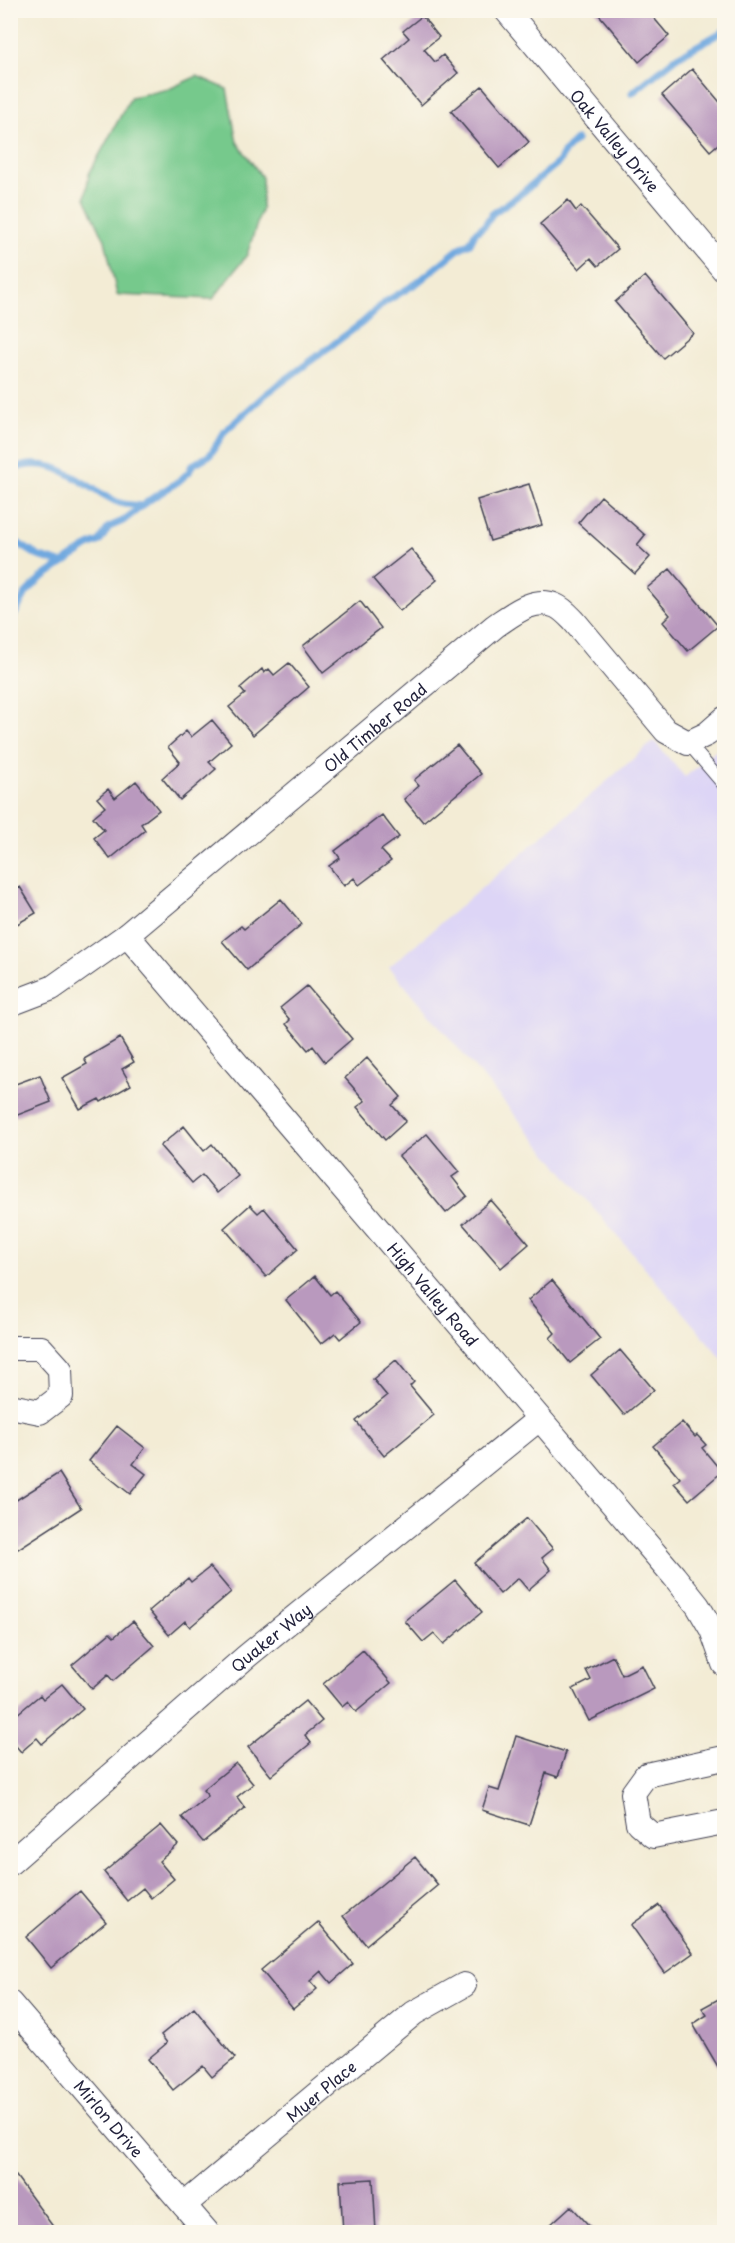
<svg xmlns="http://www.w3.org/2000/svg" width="735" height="2243" viewBox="0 0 735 2243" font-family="'Playpen Sans',sans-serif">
	<rect width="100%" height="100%" fill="#fbf7ec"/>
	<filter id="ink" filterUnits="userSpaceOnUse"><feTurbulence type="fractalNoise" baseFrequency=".0167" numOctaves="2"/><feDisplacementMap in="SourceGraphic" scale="12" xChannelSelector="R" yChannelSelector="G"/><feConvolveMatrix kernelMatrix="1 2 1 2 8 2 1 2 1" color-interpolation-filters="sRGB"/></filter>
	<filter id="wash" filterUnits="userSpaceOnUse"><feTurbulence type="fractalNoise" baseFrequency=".008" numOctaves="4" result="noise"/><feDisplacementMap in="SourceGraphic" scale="24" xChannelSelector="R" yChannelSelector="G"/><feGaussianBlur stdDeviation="1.35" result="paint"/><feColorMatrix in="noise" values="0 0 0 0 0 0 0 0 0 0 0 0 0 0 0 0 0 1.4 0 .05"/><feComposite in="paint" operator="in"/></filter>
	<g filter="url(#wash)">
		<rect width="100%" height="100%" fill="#f3ecd5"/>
		<path fill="#ddd5f6" d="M 654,741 L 685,777 L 724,744 L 724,1361 L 389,967 Z"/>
		<path fill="#76c98c" stroke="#4c7664" stroke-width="1.5" d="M 197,76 L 227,89 L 237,142 L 262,177 L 262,208 L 247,255 L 213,299 L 117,295 L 105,240 L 85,198 L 89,174 L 131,97 L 169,89 Z"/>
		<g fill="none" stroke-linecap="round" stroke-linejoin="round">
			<path stroke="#70a8df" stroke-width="7" d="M 632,93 L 677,57 L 724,31
				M 10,470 C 54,452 78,483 115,501 C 124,506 132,504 142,506
				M 10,538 L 38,556 L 61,563
				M 10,623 L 26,593 L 40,579 L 87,547 L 100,541 L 109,527 L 123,521 L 151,499 L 179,481 L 189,472 L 192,465 L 210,455 L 225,431 L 266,394 L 362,323 L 385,302 L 417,283 L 460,248 L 470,243 L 475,233 L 485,225 L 492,214 L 522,193 L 559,162 L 565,151 L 576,140"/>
		</g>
		<g id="blocks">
			<path fill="#b999be" d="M 595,10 L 647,10 L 669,36 L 639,62 Z
				M 422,16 L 439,37 L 424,49 L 435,62 L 443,55 L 458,73 L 421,105 L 383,60 L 409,38 L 403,31 Z
				M 692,69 L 724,107 L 724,139 L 710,151 L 662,95 Z
				M 482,86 L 529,142 L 499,168 L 451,111 Z
				M 568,200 L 576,211 L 581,206 L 618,249 L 598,266 L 591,258 L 579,269 L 540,224 Z
				M 645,276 L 693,333 L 663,358 L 615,302 Z
				M 529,484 L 542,525 L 490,541 L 477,500 Z
				M 601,496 L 645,535 L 637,545 L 650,557 L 635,574 L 578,523 Z
				M 411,549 L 437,580 L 400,611 L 373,579 Z
				M 670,569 L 718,626 L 688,651 L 663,622 L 670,615 L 647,588 Z
				M 360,601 L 381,628 L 323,673 L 303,646 Z
				M 289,663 L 309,687 L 253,735 L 229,707 L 245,694 L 240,688 L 262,669 L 264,673 L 269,669 L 274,675 Z
				M 212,720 L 231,743 L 209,762 L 216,769 L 180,800 L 162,778 L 180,762 L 168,747 L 186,731 L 191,737 Z
				M 457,745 L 481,774 L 423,822 L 404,799 L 419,786 L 414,780 Z
				M 136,781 L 159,810 L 141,824 L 145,830 L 110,859 L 94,838 L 104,830 L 93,817 L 105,807 L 97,798 L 108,789 L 115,798 Z
				M 382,815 L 399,837 L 381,850 L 391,861 L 359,885 L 354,878 L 344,886 L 329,866 L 340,858 L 335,851 Z
				M 20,887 L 36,913 L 12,927 L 10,924 L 10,893 Z
				M 281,899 L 302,924 L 247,970 L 222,941 L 241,926 L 244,929 Z
				M 307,986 L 352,1039 L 325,1062 L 313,1046 L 308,1050 L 286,1024 L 290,1020 L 280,1008 Z
				M 120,1038 L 134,1062 L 122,1069 L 131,1085 L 101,1102 L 99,1099 L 80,1109 L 62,1078 L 87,1064 L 84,1059 Z
				M 367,1058 L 401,1097 L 392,1105 L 406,1121 L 385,1140 L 357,1107 L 365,1101 L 345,1078 Z
				M 40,1075 L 51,1102 L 10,1118 L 10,1086 Z
				M 184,1126 L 204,1151 L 212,1144 L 238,1176 L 217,1193 L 202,1175 L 192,1183 L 160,1146 Z
				M 427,1134 L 459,1172 L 452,1177 L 467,1196 L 446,1213 L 399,1156 Z
				M 491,1200 L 529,1244 L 501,1268 L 463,1224 Z
				M 250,1205 L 258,1213 L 264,1208 L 298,1249 L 266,1277 L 224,1228 Z
				M 315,1276 L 330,1295 L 335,1291 L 361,1322 L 340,1339 L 335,1333 L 321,1344 L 286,1300 Z
				M 552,1280 L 600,1339 L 570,1363 L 550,1338 L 555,1333 L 528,1300 Z
				M 620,1350 L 654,1390 L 624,1415 L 591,1375 Z
				M 396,1360 L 414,1382 L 410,1386 L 434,1415 L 384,1456 L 356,1421 L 387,1396 L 373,1379 Z
				M 682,1422 L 695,1437 L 697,1435 L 706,1445 L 702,1448 L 722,1472 L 689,1500 L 674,1483 L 680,1478 L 653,1446 Z
				M 117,1426 L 145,1448 L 133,1464 L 146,1474 L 130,1494 L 89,1461 Z
				M 59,1473 L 81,1508 L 18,1549 L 10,1537 L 10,1504 Z
				M 527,1518 L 553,1549 L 542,1558 L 551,1570 L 528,1590 L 518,1578 L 500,1594 L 474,1563 Z
				M 210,1567 L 231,1592 L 190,1627 L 185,1621 L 169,1635 L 149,1611 L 188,1578 L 191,1582 Z
				M 455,1580 L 482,1612 L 444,1644 L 434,1633 L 423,1642 L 405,1621 Z
				M 133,1621 L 154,1646 L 113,1681 L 108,1675 L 92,1689 L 72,1665 L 110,1633 L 114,1637 Z
				M 363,1650 L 391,1683 L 356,1712 L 348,1702 L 342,1707 L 323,1684 Z
				M 613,1656 L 622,1675 L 642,1665 L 654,1689 L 589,1721 L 573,1689 L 591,1680 L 586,1670 Z
				M 62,1684 L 83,1709 L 42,1744 L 37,1738 L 21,1752 L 10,1739 L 10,1720 L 40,1695 L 43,1699 Z
				M 305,1701 L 322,1721 L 305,1735 L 311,1743 L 271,1776 L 248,1747 Z
				M 516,1736 L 566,1752 L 558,1777 L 546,1773 L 529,1825 L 482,1810 L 489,1788 L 499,1791 Z
				M 236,1763 L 253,1784 L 237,1797 L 245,1808 L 203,1842 L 182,1817 L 208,1796 L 203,1790 Z
				M 161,1825 L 178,1845 L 159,1861 L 174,1879 L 151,1898 L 143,1888 L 127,1901 L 104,1872 Z
				M 415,1857 L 438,1885 L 366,1945 L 343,1916 Z
				M 80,1891 L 106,1922 L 51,1968 L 26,1937 Z
				M 659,1905 L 693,1953 L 665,1973 L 631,1925 Z
				M 318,1922 L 353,1964 L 331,1983 L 321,1971 L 310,1981 L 317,1989 L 293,2009 L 261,1970 Z
				M 724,1996 L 724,2077 L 693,2024 L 707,2015 L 702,2008 Z
				M 194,2008 L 235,2058 L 212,2077 L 203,2066 L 173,2090 L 148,2059 L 167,2043 L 161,2035 Z
				M 10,2168 L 57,2232 L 10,2232 Z
				M 373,2179 L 376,2232 L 343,2232 L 340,2181 Z
				M 571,2206 L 595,2232 L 556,2232 L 550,2225 Z"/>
		</g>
	</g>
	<g filter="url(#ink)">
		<use href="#blocks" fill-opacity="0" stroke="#414052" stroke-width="1.5"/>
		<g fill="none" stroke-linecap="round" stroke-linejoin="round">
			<g stroke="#414052" stroke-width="14">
				<path id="lane" d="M 688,743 L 724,785"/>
			</g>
			<g stroke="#414052" stroke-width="26">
				<g id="street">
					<path id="s1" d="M 506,10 L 724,270"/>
					<path id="s2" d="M 127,935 L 674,1576 L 698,1606 L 712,1630 L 724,1664"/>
					<path id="s3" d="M 10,1004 L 52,988 L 127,935 L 495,626 C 513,614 534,596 556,606 C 563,609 569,616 574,621 L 666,731 L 688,743 L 707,734 L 724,719"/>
					<path d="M 10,1348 L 41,1348 L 60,1369 L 61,1396 L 40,1412 L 10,1406"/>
					<path d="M 724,1758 L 646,1775 L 633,1793 L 638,1823 L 653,1836 L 724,1822"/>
					<path id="s4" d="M 10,1863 L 247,1656 L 539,1419"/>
					<path id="s5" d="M 10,2003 L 207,2232"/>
					<path id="s6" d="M 184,2205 L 414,2013 L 464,1985"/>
				</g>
			</g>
			<use href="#lane" stroke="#fff" stroke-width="12"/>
			<use href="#street" stroke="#fff" stroke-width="24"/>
		</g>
	</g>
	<g text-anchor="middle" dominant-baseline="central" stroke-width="6" stroke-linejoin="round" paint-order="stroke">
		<g font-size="16" fill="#22223b" stroke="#fbf7ec">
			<text stroke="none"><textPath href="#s1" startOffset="170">Oak Valley Drive</textPath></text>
			<text stroke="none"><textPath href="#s3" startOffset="460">Old Timber Road</textPath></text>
			<text stroke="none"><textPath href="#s2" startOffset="472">High Valley Road</textPath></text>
			<text stroke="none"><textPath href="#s4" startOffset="345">Quaker Way</textPath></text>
			<text stroke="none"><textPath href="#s6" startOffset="178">Muer Place</textPath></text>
			<text stroke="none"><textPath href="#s5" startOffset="152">Mirlon Drive</textPath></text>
		</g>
	</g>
	<rect width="735" height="2243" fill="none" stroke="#fbf7ec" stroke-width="36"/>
</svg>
